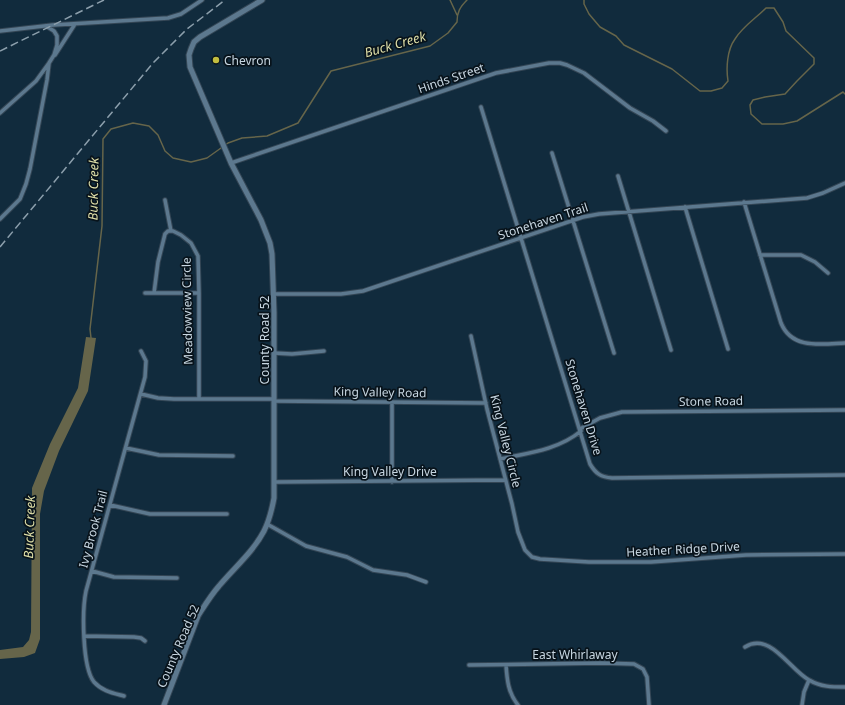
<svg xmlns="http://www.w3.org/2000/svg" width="845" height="705" viewBox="0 0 845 705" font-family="'Noto Sans',sans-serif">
	<rect width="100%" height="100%" fill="#112b3d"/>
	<path fill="#66654a" d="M 86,337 L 96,338 L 88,391 L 59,451 L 44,491 L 40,514 L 40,639 L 35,653 L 24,657 L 0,659 L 0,650 L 23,647 L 29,640 L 31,632 L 32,488 L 50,444 L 78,388 Z"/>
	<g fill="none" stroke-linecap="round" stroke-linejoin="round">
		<path stroke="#66654a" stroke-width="1.5" d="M 450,0 L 457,15
			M 584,0 L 584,4 L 589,14 L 600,27 L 616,36 L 624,45 L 672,69 L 700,91 L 711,91 L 722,88 L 728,81 C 726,68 727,50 735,39 C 742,27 756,18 766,8 L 774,8 L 783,22 L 786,31 L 814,58 L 814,64 L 797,81 L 785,94 L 765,97 L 753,100 L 750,105 L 751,114 L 762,124 L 783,124 L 797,121 L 843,92 L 845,94
			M 91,338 L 90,329 L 102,226 L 103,139 L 111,129 L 133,123 L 149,126 L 158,135 L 165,151 L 173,158 L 191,162 L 207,158 L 228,143 L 242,138 L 267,136 L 298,123 L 331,71 L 430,46 L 448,33 L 457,22 C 457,12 460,7 467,0"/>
		<g stroke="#344655" stroke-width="5.5">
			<path id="street" d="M 0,31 L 53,25 L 168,18 L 181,14 L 202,0
				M 55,55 L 75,24
				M 481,107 L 590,464 C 596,474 601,477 612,478 L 845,475
				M 0,113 L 36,81 L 49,63
				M 552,153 L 614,353
				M 231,163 L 496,73 L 549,63 L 560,63 L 567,65 L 584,73 L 630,108 L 653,121 L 666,131
				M 618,176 L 671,350
				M 165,200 L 171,231
				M 744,202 L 781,323 C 792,350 822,344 845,343
				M 685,207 L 728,349
				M 0,219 L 20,199 L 26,184 L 30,169 L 47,80 L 49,63 L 54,55 L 57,45 L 57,36 L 54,31 L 46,26
				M 760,255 L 801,255 L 815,262 L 828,273
				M 145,293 L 199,293
				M 154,293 L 158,262 L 165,234 L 168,231 L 173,231 L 181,235 L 191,243 L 198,256 L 199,293 L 199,399
				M 274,294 L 341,294 L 363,291 L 583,217 L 599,214 L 807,198 L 823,193 L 845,183
				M 471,336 L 487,409 L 512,504 L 518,532 L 525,550 L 532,557 L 540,559 L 589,562 L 651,562 L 746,555 L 845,554
				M 274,353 L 292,354 L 324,351
				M 141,394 L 158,398 L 174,399 L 274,399
				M 274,401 L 486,403
				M 392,403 L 392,482
				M 580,429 L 600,418 L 622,412 L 845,410
				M 126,448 L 159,455 L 233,456
				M 500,459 C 528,453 558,450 581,431
				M 275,482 L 505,480
				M 110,505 L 150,514 L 227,514
				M 267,524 L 306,546 L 347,557 L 373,570 L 407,575 L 426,582
				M 92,571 L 114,577 L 177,578
				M 84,636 L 134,637 L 141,638 L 145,641
				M 745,647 C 770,631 790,670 809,680 C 821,687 832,687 845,687
				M 469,665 L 601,663 L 634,664 L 643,669 L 647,677 L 649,705
				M 506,665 C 507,679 508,693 518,705
				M 124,696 C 113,693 102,691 94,682 C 82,667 82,610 86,591 L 145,377 L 146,361 L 141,351
				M 802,705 L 804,692 L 809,680"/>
		</g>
		<g stroke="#344655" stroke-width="7">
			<path id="secondary" d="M 164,705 L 198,616 C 205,605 211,595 219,586 C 235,567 253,552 264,531 C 269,521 272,509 274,498 L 274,312 L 272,254 L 270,243 L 261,220 L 231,163 L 190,67 L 189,55 L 191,49 L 194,42 L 200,37 L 262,0"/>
		</g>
		<use href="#street" stroke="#5c788e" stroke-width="3.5"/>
		<use href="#secondary" stroke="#5c788e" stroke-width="5"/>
		<path stroke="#8c9fac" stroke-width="1.5" stroke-dasharray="8 4" stroke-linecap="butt" d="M 0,51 L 104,0
			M 0,247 L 153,63 L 187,29 L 225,0"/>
	</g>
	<circle fill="#c2bd3f" stroke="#08131b" stroke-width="1.5" cx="216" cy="60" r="4"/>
	<g text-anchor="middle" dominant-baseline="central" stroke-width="3.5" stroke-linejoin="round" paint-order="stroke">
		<g font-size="12" fill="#c7d6e1" stroke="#08131b" text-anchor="start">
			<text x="224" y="60">Chevron</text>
		</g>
		<g font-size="12" fill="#c7d6e1" stroke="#08131b">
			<text transform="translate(451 78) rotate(-19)">Hinds Street</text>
			<text transform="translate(543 221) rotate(-18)">Stonehaven Trail</text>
			<text transform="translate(187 311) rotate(-91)">Meadowview Circle</text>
			<text transform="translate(264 340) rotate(-90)">County Road 52</text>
			<text transform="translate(380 392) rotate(1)">King Valley Road</text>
			<text transform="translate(711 401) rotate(-1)">Stone Road</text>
			<text transform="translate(584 407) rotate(73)">Stonehaven Drive</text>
			<text transform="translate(506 441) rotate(76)">King Valley Circle</text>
			<text x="390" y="471">King Valley Drive</text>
			<text transform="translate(93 529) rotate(-75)">Ivy Brook Trail</text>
			<text transform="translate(683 549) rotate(-3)">Heather Ridge Drive</text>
			<text transform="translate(178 646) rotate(-67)">County Road 52</text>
			<text x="575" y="654">East Whirlaway</text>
		</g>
		<g font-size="13" font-style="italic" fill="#dfdfa8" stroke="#08131b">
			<text transform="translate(395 44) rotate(-16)">Buck Creek</text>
			<text transform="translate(93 189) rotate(-89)">Buck Creek</text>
			<text transform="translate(29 527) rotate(-88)">Buck Creek</text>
		</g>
	</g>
</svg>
